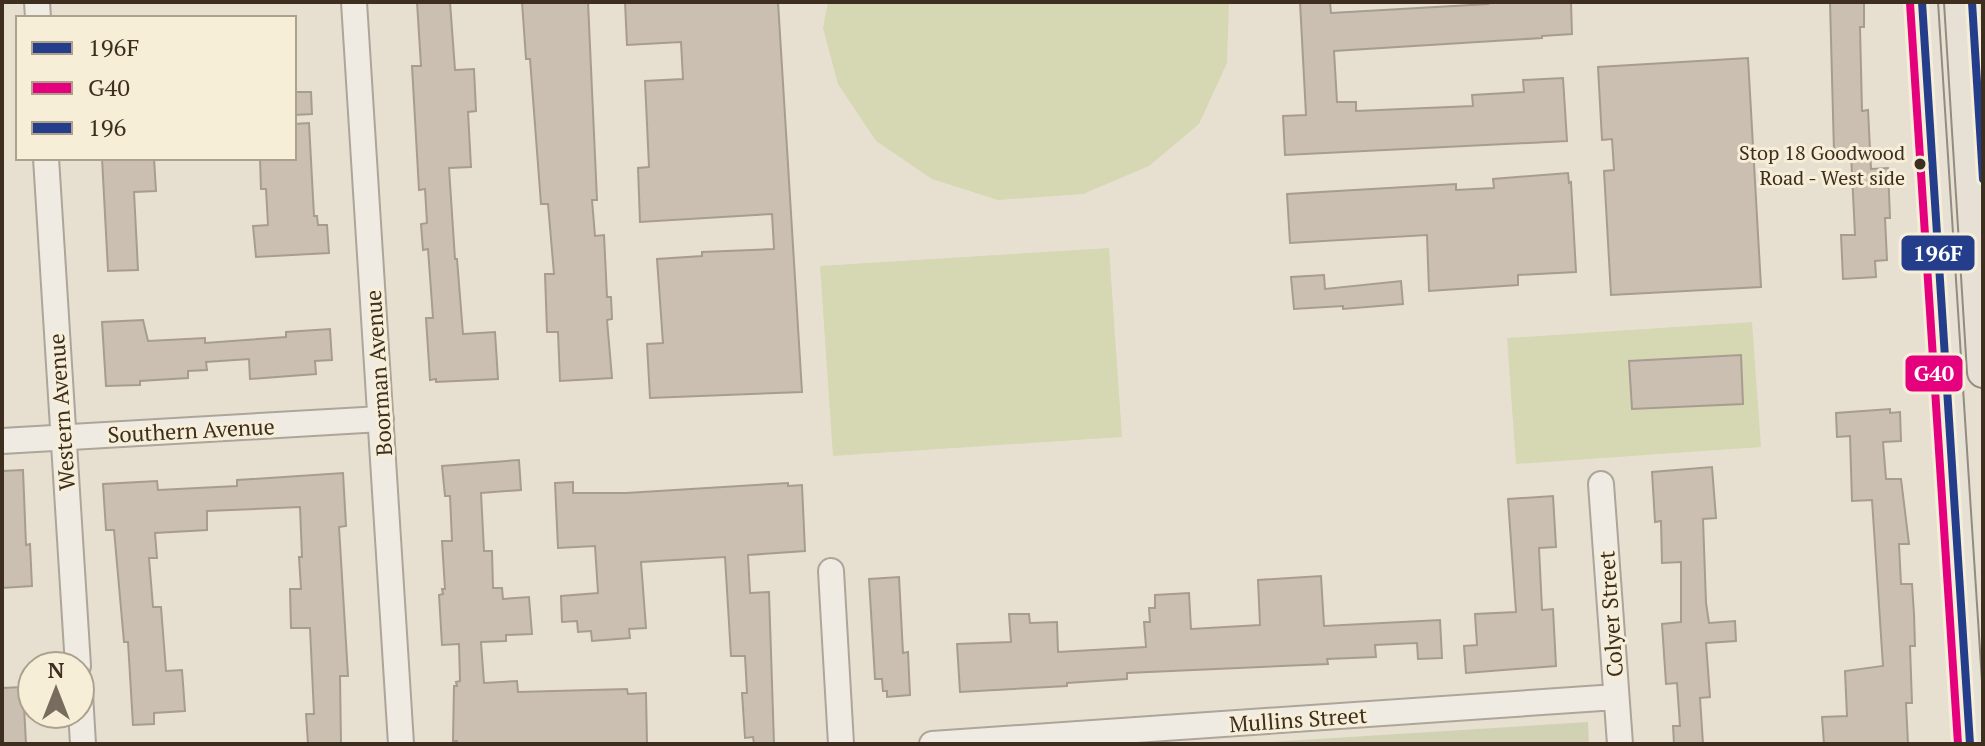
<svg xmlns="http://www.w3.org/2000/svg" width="1985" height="746" viewBox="0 0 1985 746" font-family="'PT Serif',serif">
	<rect width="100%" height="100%" fill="#e7e0d1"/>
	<path fill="#d6d7b3" d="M 828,2 L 1229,2 L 1227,63 L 1199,124 L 1149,166 L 1083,194 L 998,200 L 932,179 L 876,141 L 838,84 L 823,28 Z
		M 1109,248 L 1122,437 L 833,456 L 820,266 Z
		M 1752,322 L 1761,447 L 1516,464 L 1507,338 Z"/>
	<path fill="#d1d1b3" d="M 1588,722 L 1589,744 L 1238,744 Z"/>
	<path fill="#cbbfb2" stroke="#a89c90" stroke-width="2" d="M 417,2 L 450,2 L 455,70 L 474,69 L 476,111 L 468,112 L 471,167 L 449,168 L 455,259 L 457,259 L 463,334 L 495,332 L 498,379 L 436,382 L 436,379 L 430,380 L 426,318 L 433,318 L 428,249 L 423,250 L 421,224 L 427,223 L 425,189 L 419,190 L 412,66 L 421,66 Z
		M 522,2 L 588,2 L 597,200 L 592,200 L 595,236 L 604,235 L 607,297 L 611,297 L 612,319 L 607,320 L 612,378 L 560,381 L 558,332 L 547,332 L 545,274 L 554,274 L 548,204 L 541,204 L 530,59 L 526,59 Z
		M 625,2 L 778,2 L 802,392 L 650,398 L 647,344 L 663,343 L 657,259 L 702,256 L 702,252 L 774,249 L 772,214 L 640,222 L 638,168 L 649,167 L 645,81 L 683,79 L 681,42 L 627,45 Z
		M 1300,2 L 1330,2 L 1331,13 L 1488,4 L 1488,2 L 1571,2 L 1572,34 L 1542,36 L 1542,38 L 1334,51 L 1337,102 L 1356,102 L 1356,111 L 1473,106 L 1472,95 L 1524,92 L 1523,80 L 1563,78 L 1567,141 L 1285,155 L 1283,116 L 1306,115 Z
		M 1830,2 L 1864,2 L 1864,27 L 1860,27 L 1862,111 L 1868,110 L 1871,169 L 1888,168 L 1890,218 L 1885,218 L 1887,260 L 1875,261 L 1876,277 L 1843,279 L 1841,235 L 1855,235 L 1851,154 L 1838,155 L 1838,152 L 1834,152 Z
		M 1748,58 L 1761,287 L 1611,295 L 1604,171 L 1614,170 L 1612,139 L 1602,140 L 1598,67 Z
		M 294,92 L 311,92 L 312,114 L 294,115 Z
		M 309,123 L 314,216 L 317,216 L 318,225 L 327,225 L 329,253 L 256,257 L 253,226 L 268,225 L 266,189 L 261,189 L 260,158 L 294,158 L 294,124 Z
		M 102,158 L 154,158 L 156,191 L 134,192 L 138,270 L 108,271 Z
		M 1568,173 L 1569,183 L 1571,182 L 1576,272 L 1518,275 L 1518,285 L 1429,291 L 1427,235 L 1290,243 L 1287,194 L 1456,184 L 1456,190 L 1494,188 L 1493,179 Z
		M 1324,275 L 1325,289 L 1401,281 L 1403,304 L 1343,309 L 1343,306 L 1294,309 L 1291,277 Z
		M 143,320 L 148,341 L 205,338 L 205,343 L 286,337 L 286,332 L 330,329 L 332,360 L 315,361 L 316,374 L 250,379 L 249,359 L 206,362 L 207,370 L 188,371 L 188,378 L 140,381 L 140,385 L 106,386 L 102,322 Z
		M 1741,355 L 1743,404 L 1632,409 L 1629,361 Z
		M 1890,409 L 1890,413 L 1900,412 L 1901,441 L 1883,442 L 1886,479 L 1901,479 L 1909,544 L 1899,544 L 1901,584 L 1912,584 L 1914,614 L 1915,646 L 1910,646 L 1912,703 L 1906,703 L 1908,744 L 1824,744 L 1822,717 L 1847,716 L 1845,671 L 1883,666 L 1872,500 L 1852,501 L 1850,436 L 1837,437 L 1836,413 Z
		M 519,460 L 521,490 L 481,493 L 484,551 L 492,551 L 493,588 L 502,588 L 503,599 L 529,597 L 532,634 L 506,635 L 506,641 L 481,642 L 484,683 L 517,681 L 518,692 L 627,689 L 628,694 L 646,693 L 647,744 L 457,744 L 457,741 L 453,741 L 454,686 L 457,686 L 456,682 L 460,681 L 459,644 L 442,645 L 439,595 L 443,594 L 442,589 L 445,589 L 442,541 L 452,541 L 450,496 L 445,496 L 442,466 Z
		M 1712,467 L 1716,518 L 1703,519 L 1706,603 L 1709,623 L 1735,621 L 1736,641 L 1706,643 L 1710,697 L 1700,698 L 1703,744 L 1674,744 L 1673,726 L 1680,726 L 1677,683 L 1666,684 L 1662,624 L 1681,622 L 1681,562 L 1662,563 L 1661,521 L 1655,522 L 1652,472 Z
		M 23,470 L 26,545 L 30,544 L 32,586 L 2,588 L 2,471 Z
		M 343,473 L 346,526 L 339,527 L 348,676 L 340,676 L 341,744 L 308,744 L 306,714 L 314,714 L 310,628 L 291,628 L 290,589 L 301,589 L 299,557 L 302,557 L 300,507 L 207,511 L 207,530 L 155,533 L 157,558 L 149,558 L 153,607 L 161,607 L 166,671 L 182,670 L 185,711 L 154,713 L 154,724 L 133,725 L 128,642 L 124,642 L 114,530 L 106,530 L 103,484 L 157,481 L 158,490 L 237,486 L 237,480 Z
		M 573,482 L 573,493 L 626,493 L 788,483 L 788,486 L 802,485 L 805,551 L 748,555 L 750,593 L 769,592 L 774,744 L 754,744 L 753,737 L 745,738 L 742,693 L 747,693 L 745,656 L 731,656 L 725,557 L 641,562 L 646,628 L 629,629 L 630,638 L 592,641 L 591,631 L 578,632 L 577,621 L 562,622 L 561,596 L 598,593 L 595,546 L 558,548 L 555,483 Z
		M 1553,496 L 1556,547 L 1539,548 L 1542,610 L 1553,609 L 1556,666 L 1466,673 L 1464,646 L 1477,645 L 1475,614 L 1516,612 L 1508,499 Z
		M 1321,576 L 1324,626 L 1440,620 L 1442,658 L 1418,659 L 1417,643 L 1375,645 L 1376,657 L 1327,659 L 1328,664 L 1127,673 L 1127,679 L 1067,683 L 1067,686 L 960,692 L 957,644 L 1011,642 L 1009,614 L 1029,614 L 1030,623 L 1057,622 L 1058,652 L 1146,647 L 1144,622 L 1150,622 L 1149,608 L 1155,608 L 1155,595 L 1189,593 L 1191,629 L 1260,625 L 1258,580 Z
		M 899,577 L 903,653 L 908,652 L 910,695 L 887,697 L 887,691 L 883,691 L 882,679 L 875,679 L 869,579 Z
		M 23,687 L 26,744 L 2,744 L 2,688 Z"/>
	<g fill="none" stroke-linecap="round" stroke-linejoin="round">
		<g stroke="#ada599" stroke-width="28">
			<path id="minor" d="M 37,2 L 38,18
				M 354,2 L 401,744
				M 46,158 L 78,666
				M 2,441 L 381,419
				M 1601,484 L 1620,744
				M 831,571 L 841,744
				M 80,694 L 83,744
				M 932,744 L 1616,697"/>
		</g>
		<g stroke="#928b80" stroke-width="34">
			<path id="major" d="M 1922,2 L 1970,744
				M 1960,2 L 1983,372"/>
		</g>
		<use href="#minor" stroke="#efebe3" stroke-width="24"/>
		<use href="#major" stroke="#e6e1d4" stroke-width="30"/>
		<g stroke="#f7eed8" stroke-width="14">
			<path id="bus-1" d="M 1922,2 L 1970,744"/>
		</g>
		<g stroke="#f7eed8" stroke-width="14">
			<path id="bus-2" d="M 1910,3 L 1958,744"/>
		</g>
		<g stroke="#f7eed8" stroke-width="14">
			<path id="bus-3" d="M 1972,2 L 1983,179"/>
		</g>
		<use href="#bus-1" stroke="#243e8c" stroke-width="8"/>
		<use href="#bus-2" stroke="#e5007d" stroke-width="8"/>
		<use href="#bus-3" stroke="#243e8c" stroke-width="8"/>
	</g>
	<circle fill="#3d2e20" stroke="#f7eed8" stroke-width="3" cx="1920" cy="164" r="7"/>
	<g text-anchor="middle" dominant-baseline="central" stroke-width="6" stroke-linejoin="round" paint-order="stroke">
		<g font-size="20" fill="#3d2e20" stroke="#f7eed8" text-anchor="end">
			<text x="1905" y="152">Stop 18 Goodwood<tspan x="1905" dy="25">Road - West side</tspan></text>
		</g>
		<g font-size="22" fill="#3d2e20" stroke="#f7eed8">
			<text transform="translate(378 373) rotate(-94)">Boorman Avenue</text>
			<text transform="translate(61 412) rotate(-94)">Western Avenue</text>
			<text transform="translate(191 430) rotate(-3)">Southern Avenue</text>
			<text transform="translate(1610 614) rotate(-94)">Colyer Street</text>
			<text transform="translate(1298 719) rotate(-4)">Mullins Street</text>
		</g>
	</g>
	<g stroke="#f7eed8" stroke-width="3">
		<rect x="1900" y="234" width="76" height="38" rx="8" fill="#243e8c"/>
		<rect x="1904" y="354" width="60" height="39" rx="8" fill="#e5007d"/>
	</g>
	<g font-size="22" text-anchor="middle" font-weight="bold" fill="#fff">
		<text x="1938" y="261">196F</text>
		<text x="1934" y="381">G40</text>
	</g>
	<rect width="1985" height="746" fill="none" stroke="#3d2e20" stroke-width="8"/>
	<rect x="16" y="16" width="280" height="144" fill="#f7eed8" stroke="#ada18e" stroke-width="2"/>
	<rect x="32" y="42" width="40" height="12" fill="#243e8c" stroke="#ada18e" stroke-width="2"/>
	<text x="88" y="56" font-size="24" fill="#3d2e20">196F</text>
	<rect x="32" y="82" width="40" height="12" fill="#e5007d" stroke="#ada18e" stroke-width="2"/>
	<text x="88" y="96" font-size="24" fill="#3d2e20">G40</text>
	<rect x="32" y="122" width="40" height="12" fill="#243e8c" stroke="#ada18e" stroke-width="2"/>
	<text x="88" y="136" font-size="24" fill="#3d2e20">196</text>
	<g transform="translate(56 690)"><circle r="38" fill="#f7eed8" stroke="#ada18e" stroke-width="2"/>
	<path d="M0-6L14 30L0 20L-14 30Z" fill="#786c5e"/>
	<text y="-12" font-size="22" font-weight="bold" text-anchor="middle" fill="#3d2e20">N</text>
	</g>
</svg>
